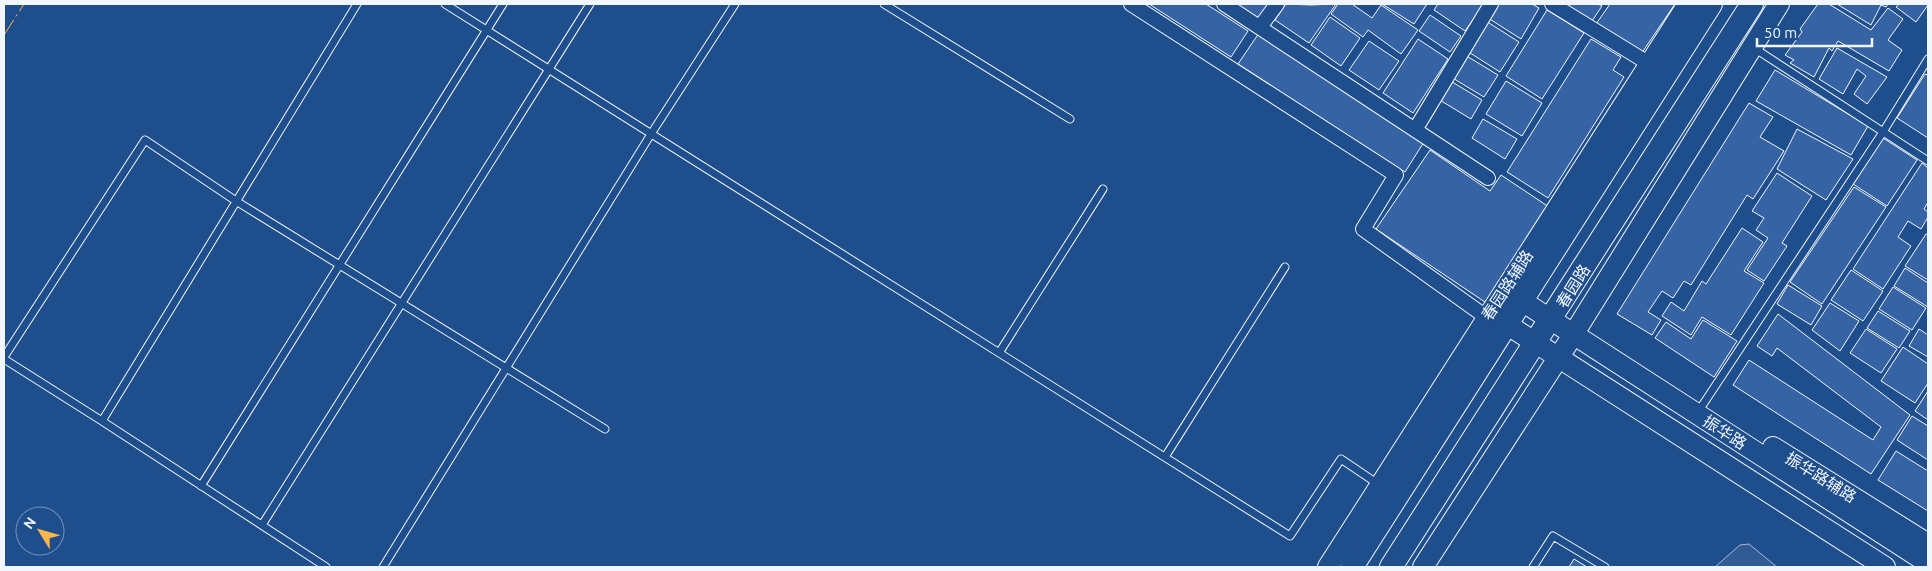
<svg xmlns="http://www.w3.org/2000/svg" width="1932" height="571" viewBox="0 0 1932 571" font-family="Ubuntu,'Noto Sans SC',sans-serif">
	<rect width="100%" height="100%" fill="#1f4e8c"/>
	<path fill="#305b95" stroke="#a8bbd7" d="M 1749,544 L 1777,567 L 1715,567 L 1740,545 Z"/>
	<path fill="#3563a3" stroke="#f2f6ff" d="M 1149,4 L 1206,4 L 1248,31 L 1231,57 Z
		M 1235,4 L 1268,4 L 1258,19 Z
		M 1286,4 L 1311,5 L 1336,4 L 1309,43 L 1275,20 Z
		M 1338,4 L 1352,4 L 1372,18 L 1381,5 L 1418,30 L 1401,54 L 1368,30 L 1363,37 L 1331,14 Z
		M 1382,4 L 1427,4 L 1414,24 Z
		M 1438,4 L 1484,4 L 1465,31 L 1434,10 Z
		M 1497,4 L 1532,4 L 1539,8 L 1521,39 L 1488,18 Z
		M 1565,4 L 1598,4 L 1602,6 L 1592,21 Z
		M 1610,4 L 1675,4 L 1641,54 L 1596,24 Z
		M 1818,4 L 1829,4 L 1871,30 L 1888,8 L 1903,19 L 1888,40 L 1902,50 L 1889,71 L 1838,41 L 1832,51 L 1829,48 L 1814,77 L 1790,63 L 1794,60 L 1785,55 L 1802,32 L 1800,29 Z
		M 1837,4 L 1888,4 L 1886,7 L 1881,5 L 1871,25 Z
		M 1899,4 L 1928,4 L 1928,5 L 1916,22 L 1896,7 Z
		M 1547,10 L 1584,33 L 1542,99 L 1506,76 Z
		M 1430,15 L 1461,36 L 1450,52 L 1419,31 Z
		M 1330,17 L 1360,38 L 1341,66 L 1311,45 Z
		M 1486,21 L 1519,42 L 1500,72 L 1467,51 Z
		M 1259,33 L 1424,142 L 1405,172 L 1238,64 Z
		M 1418,39 L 1448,59 L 1413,113 L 1383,93 Z
		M 1591,39 L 1621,57 L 1613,70 L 1624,77 L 1548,198 L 1507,172 Z
		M 1369,41 L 1399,61 L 1379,90 L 1349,70 Z
		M 1837,48 L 1887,77 L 1867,104 L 1854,94 L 1866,76 L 1857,69 L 1843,94 L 1819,79 Z
		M 1465,55 L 1498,75 L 1484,97 L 1451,77 Z
		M 1775,70 L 1868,126 L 1851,155 L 1756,101 Z
		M 1925,74 L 1928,75 L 1928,138 L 1897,118 Z
		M 1449,80 L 1482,100 L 1471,119 L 1438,99 Z
		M 1506,81 L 1542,103 L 1522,136 L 1486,114 Z
		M 1749,103 L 1773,117 L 1760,137 L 1784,151 L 1753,199 L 1747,195 L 1691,285 L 1684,281 L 1673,298 L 1662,291 L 1648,312 L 1661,320 L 1652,335 L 1617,314 Z
		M 1483,119 L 1517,139 L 1505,159 L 1472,138 Z
		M 1797,129 L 1853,159 L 1826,200 L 1777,169 Z
		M 1883,138 L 1917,160 L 1887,206 L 1853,184 Z
		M 1430,150 L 1490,191 L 1501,175 L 1549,207 L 1485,302 L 1376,229 Z
		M 1922,163 L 1928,168 L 1928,202 L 1924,209 L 1928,212 L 1928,217 L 1921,229 L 1908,221 L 1898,237 L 1911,246 L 1883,289 L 1853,269 Z
		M 1777,173 L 1812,196 L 1782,243 L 1787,246 L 1764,281 L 1747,270 L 1768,238 L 1756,230 L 1764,218 L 1752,211 Z
		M 1854,187 L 1886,207 L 1822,304 L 1790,282 Z
		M 1742,228 L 1763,242 L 1744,271 L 1764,283 L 1731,335 L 1702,317 L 1691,335 L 1662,316 L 1671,302 L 1684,311 L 1702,281 L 1706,284 Z
		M 1926,234 L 1928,235 L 1928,280 L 1905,266 Z
		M 1905,268 L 1928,283 L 1928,307 L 1894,286 Z
		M 1851,270 L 1883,291 L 1863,321 L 1831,300 Z
		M 1788,285 L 1822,306 L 1811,325 L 1777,304 Z
		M 1893,287 L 1926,308 L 1912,330 L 1879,309 Z
		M 1830,303 L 1859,321 L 1840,351 L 1812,330 Z
		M 1878,311 L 1910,331 L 1899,348 L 1867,328 Z
		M 1778,314 L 1910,415 L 1871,474 L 1733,385 L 1749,360 L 1873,440 L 1881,427 L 1777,348 L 1772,356 L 1757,346 Z
		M 1703,320 L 1737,341 L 1714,377 L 1655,338 L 1666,322 L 1691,339 Z
		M 1866,329 L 1897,349 L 1881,373 L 1850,353 Z
		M 1919,329 L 1928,335 L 1928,357 L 1909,346 Z
		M 1903,347 L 1928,364 L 1928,383 L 1915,403 L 1881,381 Z
		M 1928,391 L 1928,420 L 1915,411 Z
		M 1912,416 L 1928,426 L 1928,460 L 1897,440 Z
		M 1896,451 L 1928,471 L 1928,511 L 1878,480 Z
		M 1574,559 L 1587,567 L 1569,567 Z"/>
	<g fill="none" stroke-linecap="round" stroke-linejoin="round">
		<g stroke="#f2f6ff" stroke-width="9">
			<path id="lane" d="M 445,4 L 1290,536 L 1341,459 L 1378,484
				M 884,4 L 1070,119
				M 1754,48 L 1928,161
				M 999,353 L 1103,189
				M 4,357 L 145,140 L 236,201 L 605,429
				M 4,359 L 102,421
				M 1698,412 L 1883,132 L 1928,59
				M 1165,457 L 1285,267
				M 201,486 L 503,4
				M 262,525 L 590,4
				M 326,567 L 102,421 L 357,4
				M 383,567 L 651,134 L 735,4
				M 1533,567 L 1553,536 L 1605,567"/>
		</g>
		<g stroke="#f2f6ff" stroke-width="16">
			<path id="street" d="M 1131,4 L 1396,175 L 1363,229 L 1486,317
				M 1224,4 L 1488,178
				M 1552,4 L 1648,63
				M 1260,27 L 1277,4
				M 1415,130 L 1491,4"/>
		</g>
		<g stroke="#f2f6ff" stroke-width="22">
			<path id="secondary" d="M 1522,301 L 1928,563
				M 1492,319 L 1508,325 L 1885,567
				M 1773,447 L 1928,544
				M 1328,567 L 1688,4
				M 1423,567 L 1573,335 L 1779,4"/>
		</g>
		<g stroke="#f2f6ff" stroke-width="24">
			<path id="primary" d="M 1352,567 L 1711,4
				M 1391,567 L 1752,4"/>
		</g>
		<use href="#lane" stroke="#1f4e8c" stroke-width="7"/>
		<use href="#street" stroke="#1f4e8c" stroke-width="14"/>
		<use href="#secondary" stroke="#1f4e8c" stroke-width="20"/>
		<use href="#primary" stroke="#1f4e8c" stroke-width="22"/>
		<path stroke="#ffb74d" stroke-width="1" stroke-dasharray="18 4 2.5 4" stroke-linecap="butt" d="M 4,35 L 24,4"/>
	</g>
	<g text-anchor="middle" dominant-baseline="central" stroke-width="4" stroke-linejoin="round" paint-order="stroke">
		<g font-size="16" fill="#f2f6ff" stroke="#1f4e8c">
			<text transform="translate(1507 285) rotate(-57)">春园路辅路</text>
			<text transform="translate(1573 286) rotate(-58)">春园路</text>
			<text transform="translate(1725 432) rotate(33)">振华路</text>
			<text transform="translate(1821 477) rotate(32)">振华路辅路</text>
		</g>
	</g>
	<rect width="1932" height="571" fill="none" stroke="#f2f6ff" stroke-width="10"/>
	<g transform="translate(40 531) rotate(307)"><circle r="24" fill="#1f4e8c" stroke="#7391ba"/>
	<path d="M0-4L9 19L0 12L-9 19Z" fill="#ffb74d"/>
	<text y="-8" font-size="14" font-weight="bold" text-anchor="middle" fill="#f2f6ff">N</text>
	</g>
	<path d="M1757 38v8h115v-8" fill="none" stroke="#f2f6ff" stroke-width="2.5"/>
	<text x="1764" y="38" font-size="15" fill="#f2f6ff" stroke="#1f4e8c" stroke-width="4" paint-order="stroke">50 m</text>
</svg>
